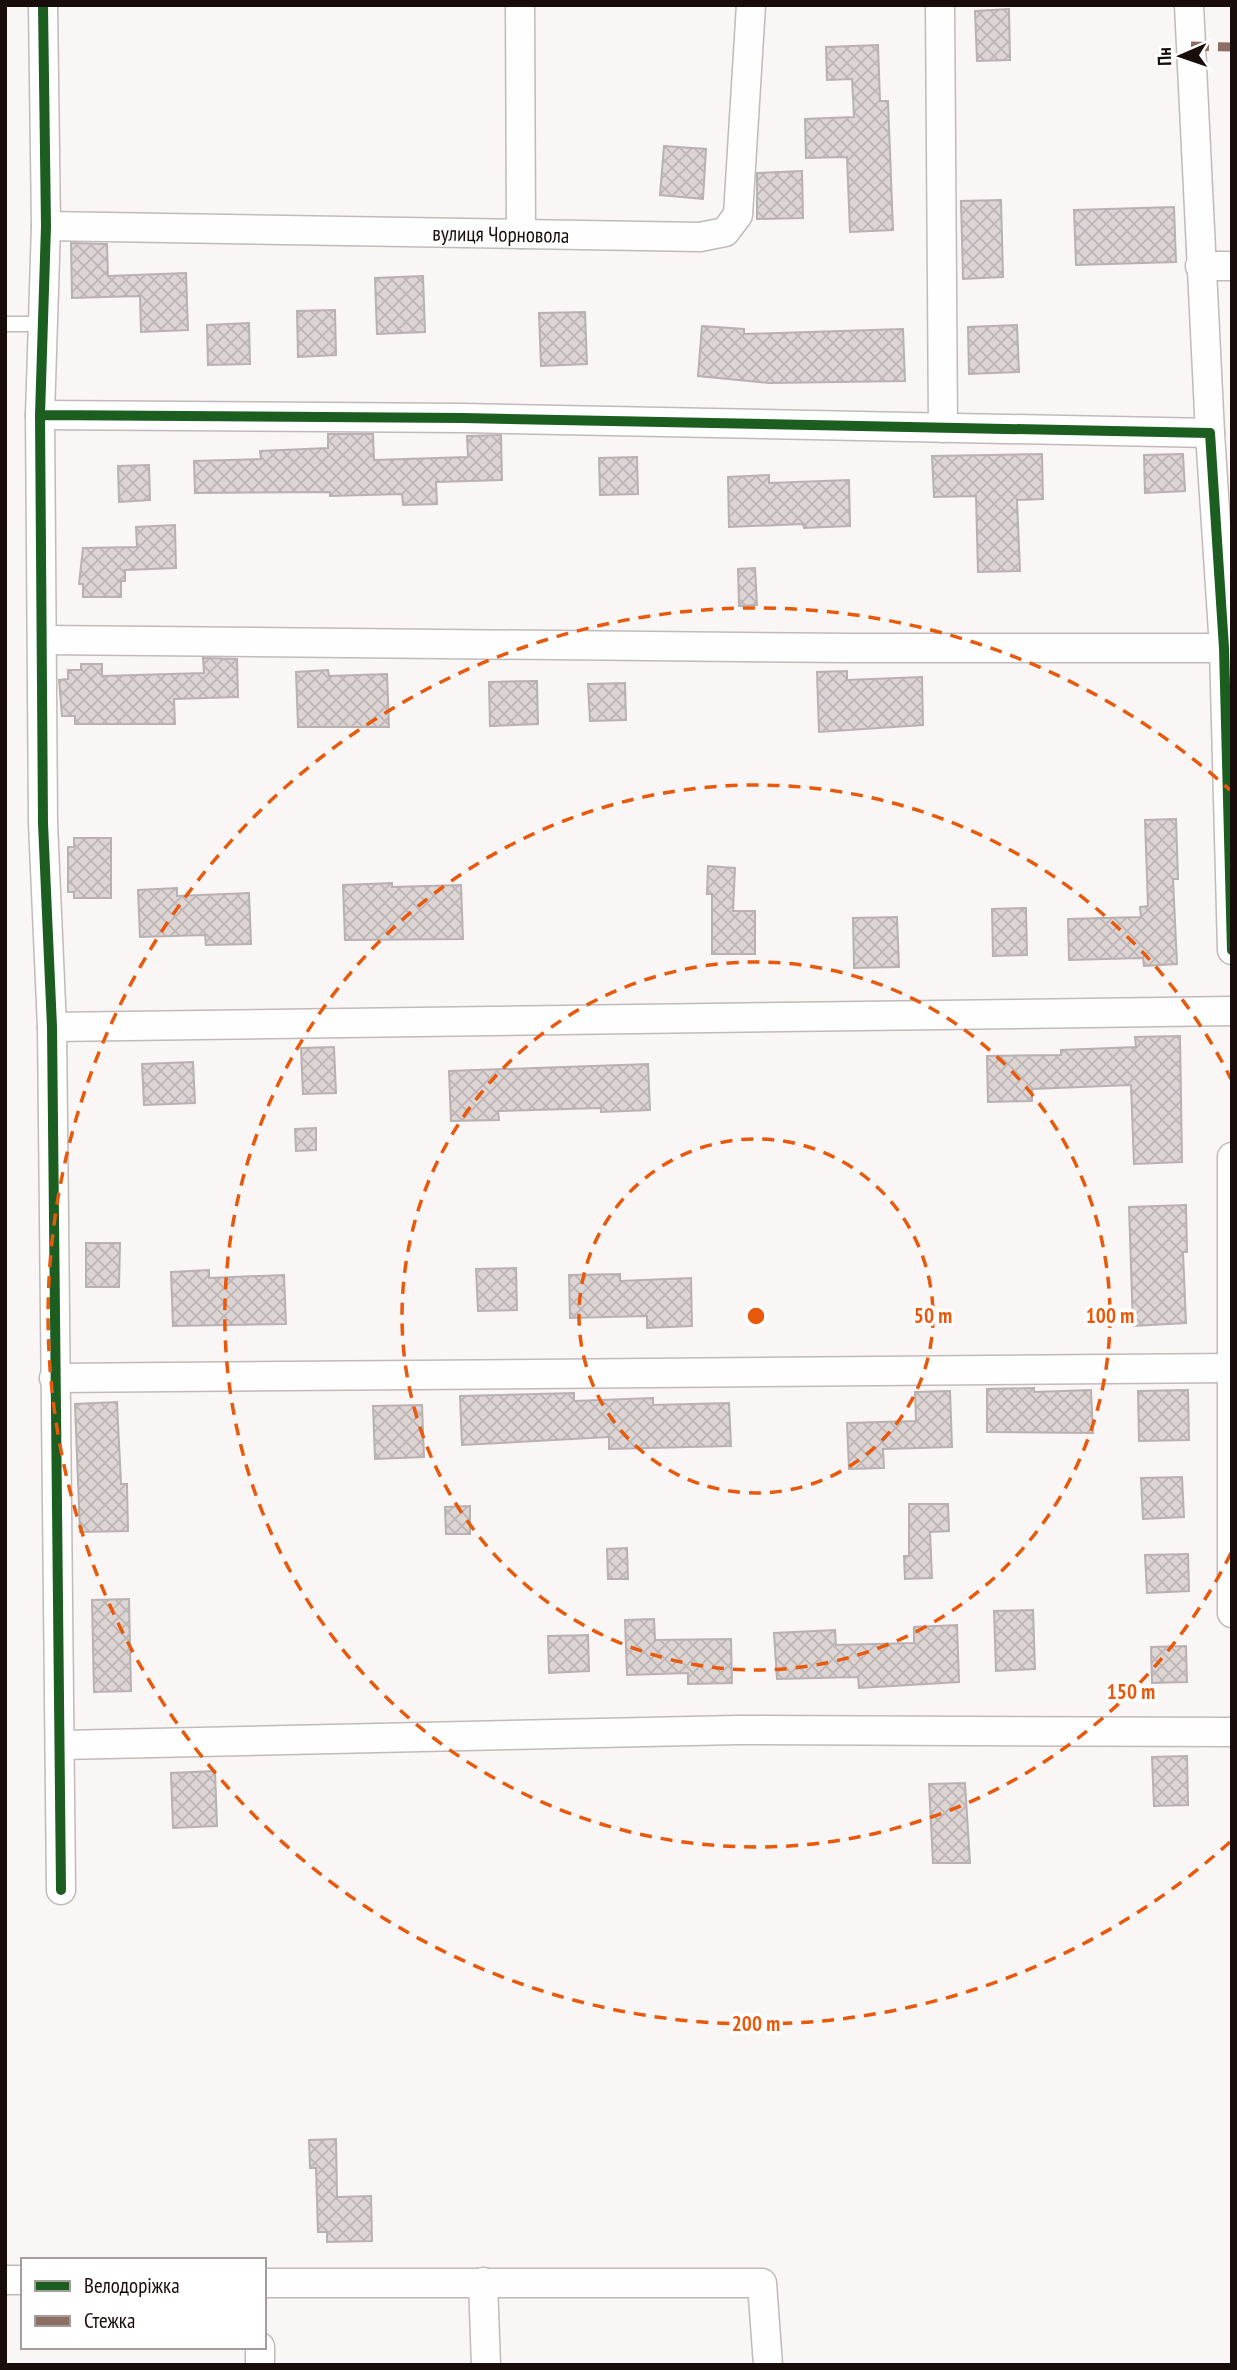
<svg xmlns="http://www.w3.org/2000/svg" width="1237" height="2370" viewBox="0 0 1237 2370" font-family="'PT Sans Narrow',sans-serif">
	<defs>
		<pattern id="building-cross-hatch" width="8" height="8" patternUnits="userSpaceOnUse" patternTransform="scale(1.75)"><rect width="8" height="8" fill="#ddd4d4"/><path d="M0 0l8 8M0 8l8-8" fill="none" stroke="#bdb5b5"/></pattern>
	</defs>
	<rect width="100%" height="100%" fill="#faf6f6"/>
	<path fill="url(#building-cross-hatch)" stroke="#b9b1b1" stroke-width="2" d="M 1009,9 L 1010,60 L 977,61 L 975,11 Z
		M 878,45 L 880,101 L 888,101 L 893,230 L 850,232 L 847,157 L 806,158 L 805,119 L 854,117 L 852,79 L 827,80 L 826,47 Z
		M 664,146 L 706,149 L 703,199 L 660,195 Z
		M 802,171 L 803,218 L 757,219 L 757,173 Z
		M 1001,200 L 1003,277 L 963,279 L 961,201 Z
		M 1174,207 L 1176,262 L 1076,265 L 1074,210 Z
		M 71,243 L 107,244 L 108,276 L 186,273 L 188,330 L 141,332 L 140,296 L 72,298 Z
		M 423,276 L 425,332 L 377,334 L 375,278 Z
		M 335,310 L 336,355 L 298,357 L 297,311 Z
		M 585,312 L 587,364 L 541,366 L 539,313 Z
		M 249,323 L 250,364 L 208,365 L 207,325 Z
		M 1017,325 L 1019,372 L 969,374 L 968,327 Z
		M 702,326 L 744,329 L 744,334 L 903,329 L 905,381 L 769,383 L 698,376 Z
		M 328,434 L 373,434 L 374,460 L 468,457 L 467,436 L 501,435 L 502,480 L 436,482 L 437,504 L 403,505 L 402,494 L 330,496 L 330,492 L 195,493 L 194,461 L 261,459 L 260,451 L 328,448 Z
		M 1042,454 L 1043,499 L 1017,500 L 1020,571 L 978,572 L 976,496 L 934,497 L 932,456 Z
		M 1183,454 L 1185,491 L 1145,493 L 1144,455 Z
		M 637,457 L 638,494 L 600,495 L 599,458 Z
		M 149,465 L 150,500 L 119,502 L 118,466 Z
		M 769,475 L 769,483 L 849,480 L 850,526 L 804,528 L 803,524 L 729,527 L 728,477 Z
		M 175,525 L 176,568 L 125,570 L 125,581 L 121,581 L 121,597 L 83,597 L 83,584 L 79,584 L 83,548 L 137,547 L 136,527 Z
		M 755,568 L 757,605 L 739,606 L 738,569 Z
		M 203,658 L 237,659 L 238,697 L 174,699 L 175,724 L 75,724 L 75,716 L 62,716 L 59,680 L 68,679 L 68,670 L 81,670 L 81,664 L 102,664 L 102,676 L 204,673 Z
		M 328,670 L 329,676 L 387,674 L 389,727 L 298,727 L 296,672 Z
		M 847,671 L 847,680 L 922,677 L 923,725 L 819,732 L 817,672 Z
		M 537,681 L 538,724 L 490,726 L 489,682 Z
		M 625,683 L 626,720 L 590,721 L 588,684 Z
		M 1176,819 L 1178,879 L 1173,879 L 1177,964 L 1144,966 L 1143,958 L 1069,960 L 1068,919 L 1141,917 L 1140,907 L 1148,906 L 1145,820 Z
		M 74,838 L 111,838 L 111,898 L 74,898 L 74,892 L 68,892 L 68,847 L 74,847 Z
		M 708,866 L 735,868 L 733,911 L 755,911 L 755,954 L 712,954 L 712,894 L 707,894 Z
		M 392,883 L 392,887 L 461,885 L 463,939 L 345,940 L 343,885 Z
		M 177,888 L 177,896 L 249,893 L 251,944 L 206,945 L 205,935 L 140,937 L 138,890 Z
		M 1026,908 L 1027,955 L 993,956 L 992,909 Z
		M 897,917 L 899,967 L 854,968 L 853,918 Z
		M 1180,1036 L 1182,1162 L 1134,1164 L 1131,1085 L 1032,1089 L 1032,1101 L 988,1102 L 987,1056 L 1061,1055 L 1061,1050 L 1136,1047 L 1135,1037 Z
		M 334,1047 L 336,1093 L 303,1094 L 301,1048 Z
		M 193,1062 L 195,1103 L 144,1105 L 142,1064 Z
		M 648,1064 L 650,1110 L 601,1112 L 601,1108 L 498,1111 L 499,1120 L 451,1121 L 449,1071 Z
		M 316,1128 L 316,1150 L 296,1151 L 295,1129 Z
		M 1186,1205 L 1187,1252 L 1183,1252 L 1186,1323 L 1133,1326 L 1129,1207 Z
		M 86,1243 L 120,1243 L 119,1287 L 86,1287 Z
		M 516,1268 L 517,1310 L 478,1311 L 476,1269 Z
		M 209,1270 L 209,1278 L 284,1275 L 286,1324 L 173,1326 L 171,1272 Z
		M 620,1274 L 620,1281 L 691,1278 L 692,1326 L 647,1328 L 647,1316 L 570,1318 L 569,1275 Z
		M 1034,1388 L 1034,1392 L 1091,1390 L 1093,1433 L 987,1432 L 987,1389 Z
		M 1188,1390 L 1189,1440 L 1139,1441 L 1138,1391 Z
		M 950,1391 L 952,1447 L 883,1449 L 884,1468 L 849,1469 L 847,1423 L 916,1421 L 915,1392 Z
		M 574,1393 L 574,1401 L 653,1398 L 653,1405 L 729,1403 L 731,1446 L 609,1449 L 609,1437 L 462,1445 L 460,1396 Z
		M 117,1402 L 121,1484 L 127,1484 L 128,1531 L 80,1532 L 75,1404 Z
		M 422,1405 L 424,1457 L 375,1459 L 373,1406 Z
		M 1182,1477 L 1184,1517 L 1143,1519 L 1141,1478 Z
		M 909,1504 L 948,1504 L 949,1531 L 930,1532 L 932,1578 L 905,1579 L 904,1556 L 909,1556 Z
		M 470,1506 L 470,1534 L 446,1534 L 445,1507 Z
		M 627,1548 L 628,1579 L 608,1579 L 607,1549 Z
		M 1188,1554 L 1189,1591 L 1147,1593 L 1145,1555 Z
		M 129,1599 L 131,1691 L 94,1692 L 92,1600 Z
		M 1033,1610 L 1035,1669 L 996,1671 L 994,1611 Z
		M 654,1619 L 655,1640 L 731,1639 L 732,1683 L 688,1684 L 688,1673 L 627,1675 L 625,1620 Z
		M 957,1625 L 959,1682 L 859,1688 L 858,1677 L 777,1679 L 774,1633 L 835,1630 L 836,1645 L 914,1643 L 914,1627 Z
		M 588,1635 L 589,1671 L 549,1673 L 548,1636 Z
		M 1186,1646 L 1187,1682 L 1152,1683 L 1151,1647 Z
		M 1187,1756 L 1188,1805 L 1154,1806 L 1152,1757 Z
		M 215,1771 L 217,1826 L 173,1828 L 171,1773 Z
		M 965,1783 L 970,1863 L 933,1863 L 929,1784 Z
		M 336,2139 L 337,2197 L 371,2196 L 372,2241 L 327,2242 L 327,2232 L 318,2232 L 316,2168 L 310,2168 L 309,2140 Z"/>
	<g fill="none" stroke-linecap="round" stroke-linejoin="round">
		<g stroke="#c1bab9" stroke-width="17">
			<path id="lane" d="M 5,324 L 42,324"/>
		</g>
		<g stroke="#c1bab9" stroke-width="31">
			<g id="street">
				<path d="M 43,5 L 46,226 L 40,415 L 43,823 L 52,1027 L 61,1890"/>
				<path d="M 520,5 L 521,234"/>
				<path d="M 940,5 L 943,428"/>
				<path d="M 1189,5 L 1210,433"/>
				<path id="s1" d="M 46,226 L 700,237 L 725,232 L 738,215 L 751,5"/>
				<path d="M 1200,266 L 1232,266"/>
				<path d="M 40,415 L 463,418 L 1210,433 L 1224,648 L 1232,950"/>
				<path d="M 43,640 L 849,648 L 1232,648"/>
				<path d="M 52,1027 L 1232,1011"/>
				<path d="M 1232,1157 L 1232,1613"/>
				<path d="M 54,1378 L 1232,1368"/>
				<path d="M 61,1745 L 737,1730 L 1232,1732"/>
				<path d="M 5,2280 L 23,2280"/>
				<path d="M 483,2282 L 486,2365"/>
				<path d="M 264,2283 L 762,2283 L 768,2365"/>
				<path d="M 260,2347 L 260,2365"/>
			</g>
		</g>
		<use href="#lane" stroke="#fefefe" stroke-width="14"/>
		<use href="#street" stroke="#fefefe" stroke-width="28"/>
		<path stroke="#8d6e63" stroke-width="9" stroke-dasharray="18 9" stroke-linecap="butt" d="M 1191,46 L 1232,47"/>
		<g stroke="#fff" stroke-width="15">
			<path id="cycleway" d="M 43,5 L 46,226 L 40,415 L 43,823 L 52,1027 L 61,1890
				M 40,415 L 463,418 L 1210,433 L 1224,648 L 1232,950"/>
		</g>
		<use href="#cycleway" stroke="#1b5e20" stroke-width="10"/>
	</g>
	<g fill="none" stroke="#e8590c" stroke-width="3.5" stroke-dasharray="12 9">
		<circle cx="756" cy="1316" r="177"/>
		<circle cx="756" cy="1316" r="354"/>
		<path d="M1231 1553A531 531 0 1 1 1231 1079"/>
		<path d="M1230 1842A708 708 0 1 1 1230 790"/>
	</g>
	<g text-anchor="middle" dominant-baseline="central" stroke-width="7" stroke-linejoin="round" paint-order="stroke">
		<g font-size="21" fill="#180d0b" stroke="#fff">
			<text stroke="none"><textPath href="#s1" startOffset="455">вулиця Чорновола</textPath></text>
		</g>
	</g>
	<circle cx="756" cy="1316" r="10" fill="#e8590c" stroke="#fff" stroke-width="3.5"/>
	<g font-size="21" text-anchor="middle" font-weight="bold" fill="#e8590c" stroke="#fff" stroke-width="7" stroke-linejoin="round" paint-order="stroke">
		<text x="933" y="1323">50 m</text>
		<text x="1110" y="1323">100 m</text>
		<text x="1131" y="1699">150 m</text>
		<text x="756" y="2031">200 m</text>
	</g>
	<rect width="1237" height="2370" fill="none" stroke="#180d0b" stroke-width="14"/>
	<rect x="21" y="2258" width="245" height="91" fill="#ffffff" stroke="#a39e9d" stroke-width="2"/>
	<rect x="35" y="2281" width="35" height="10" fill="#1b5e20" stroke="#a39e9d" stroke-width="2"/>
	<text x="84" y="2293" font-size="21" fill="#180d0b">Велодоріжка</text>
	<rect x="35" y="2316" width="35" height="10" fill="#8d6e63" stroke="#a39e9d" stroke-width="2"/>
	<text x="84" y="2328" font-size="21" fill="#180d0b">Стежка</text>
	<g transform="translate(1181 56) rotate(268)" stroke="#ffffff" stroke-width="5" paint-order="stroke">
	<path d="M0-5L12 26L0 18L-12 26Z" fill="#180d0b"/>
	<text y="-10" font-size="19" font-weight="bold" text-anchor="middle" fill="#180d0b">Пн</text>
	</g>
</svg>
